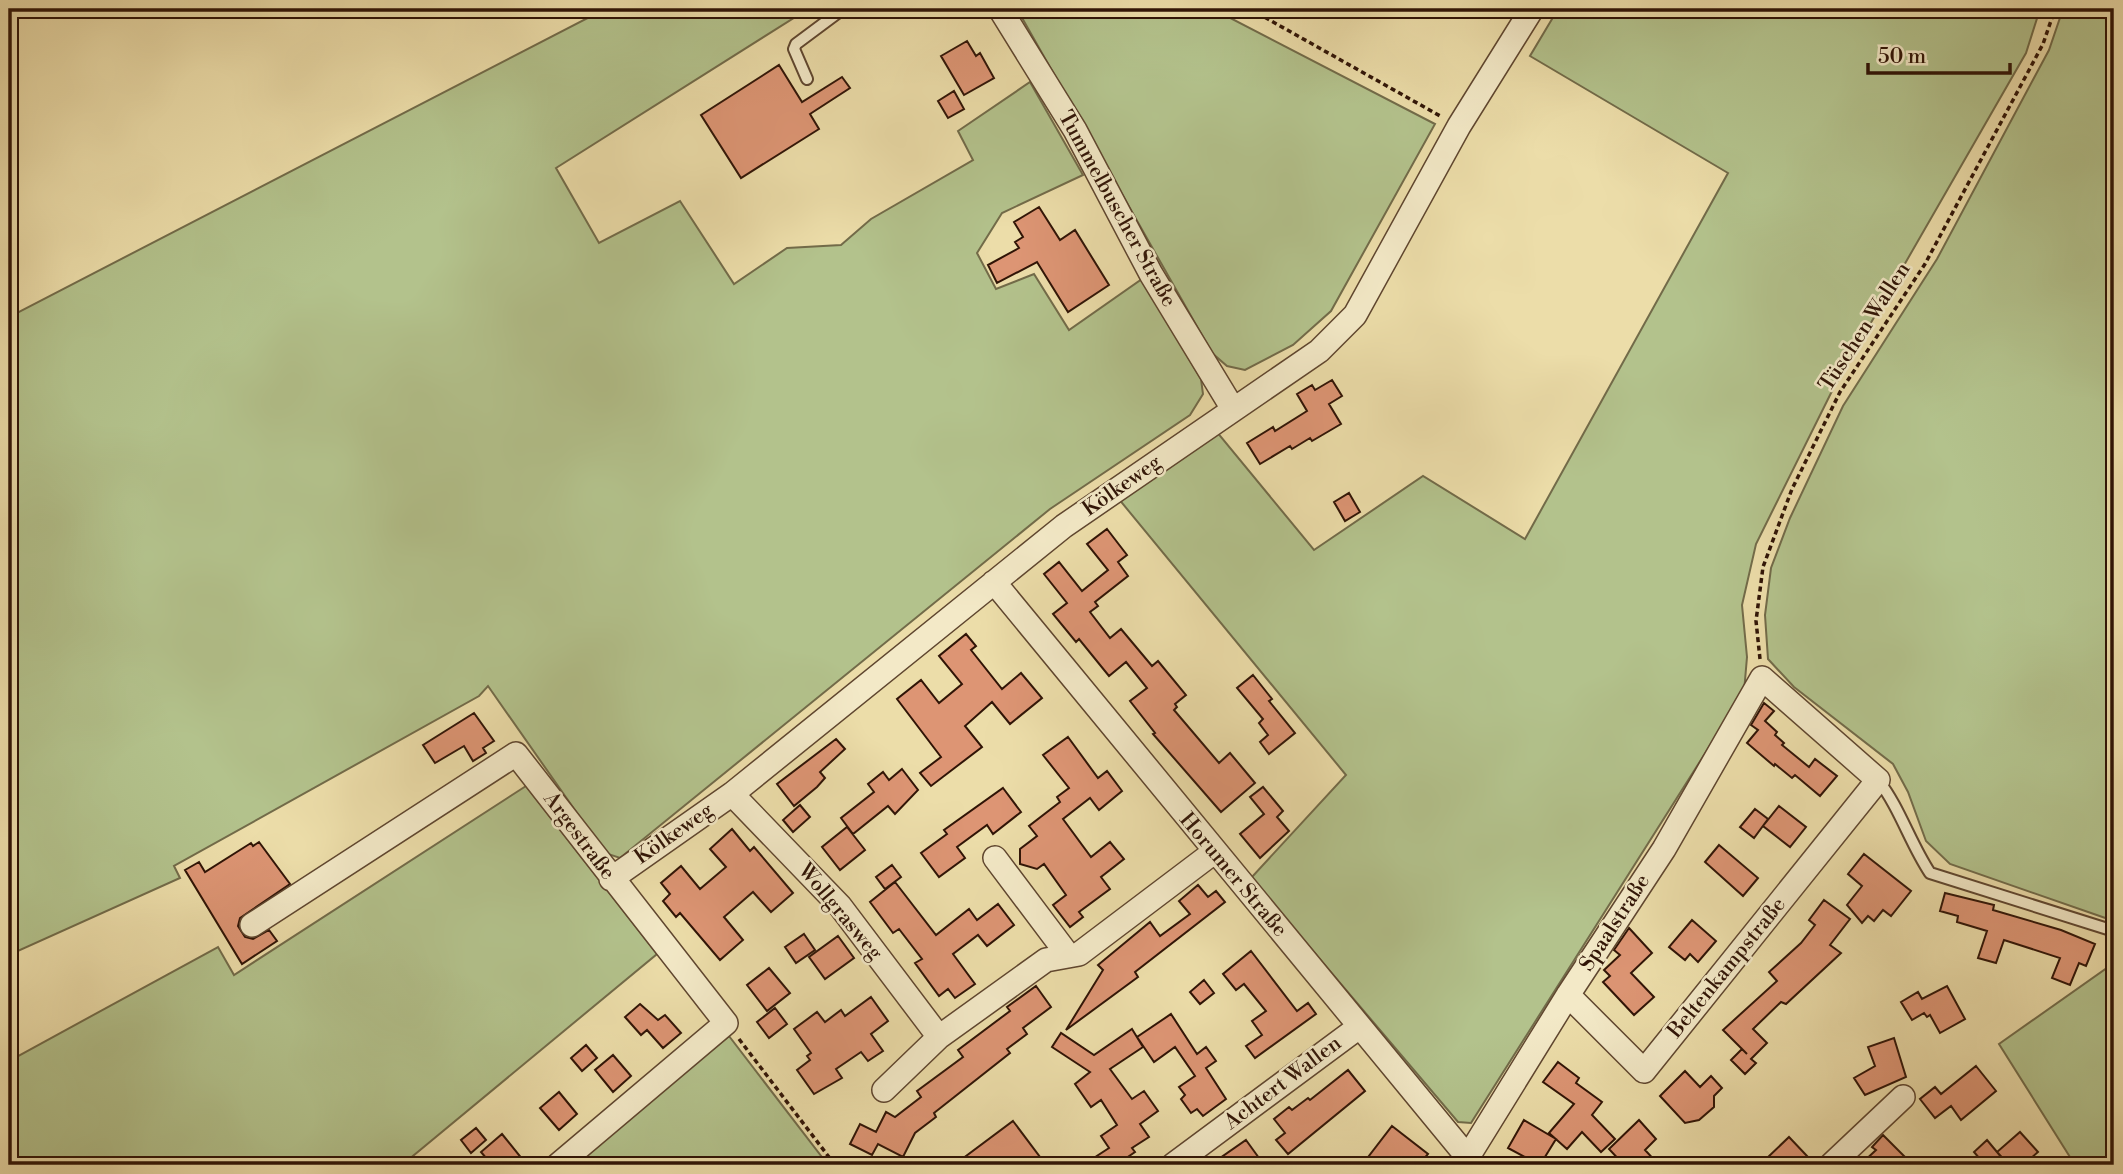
<svg xmlns="http://www.w3.org/2000/svg" width="2123" height="1174" viewBox="0 0 2123 1174" font-family="'Libre Bodoni',serif">
	<rect width="100%" height="100%" fill="#ecdda9"/>
	<filter id="stains"><feTurbulence type="fractalNoise" baseFrequency=".00286" numOctaves="4"/><feColorMatrix values="0 0 0 0 .2 0 0 0 0 .09 0 0 0 0 .02 0 0 0 .5 -.17"/></filter>
	<radialGradient id="worn" r=".72"><stop offset=".6" stop-color="#630" stop-opacity="0"/><stop offset="1" stop-color="#630" stop-opacity=".3"/></radialGradient>
	<path fill="#b3c28c" stroke="#726b49" stroke-width="2" d="M 605,9 L 808,9 L 556,168 L 599,243 L 680,201 L 734,284 L 787,248 L 841,245 L 871,219 L 973,160 L 958,131 L 1030,82 L 1083,175 L 1002,213 L 977,253 L 996,289 L 1034,274 L 1069,330 L 1142,279 L 1201,379 L 1203,394 L 1190,415 L 1050,509 L 620,858 L 605,853 L 488,686 L 479,696 L 174,866 L 180,878 L 9,955 L 9,317 Z
		M 1017,9 L 1213,9 L 1435,124 L 1331,311 L 1293,345 L 1245,370 L 1227,366 L 1212,353 Z
		M 1558,9 L 2040,9 L 2026,53 L 1834,387 L 1756,544 L 1742,605 L 1747,657 L 1744,692 L 1471,1123 L 1458,1122 L 1251,878 L 1346,775 L 1118,498 L 1217,432 L 1314,550 L 1423,476 L 1525,539 L 1728,173 L 1530,56 Z
		M 2063,9 L 2114,9 L 2114,921 L 1950,864 L 1926,841 L 1908,792 L 1893,764 L 1794,687 L 1768,659 L 1765,615 L 1771,568 L 1790,518 L 1843,406 L 1937,259 L 2049,50 Z
		M 526,786 L 657,954 L 402,1165 L 9,1165 L 9,1061 L 218,947 L 234,975 Z
		M 2114,963 L 2114,1165 L 2075,1165 L 1999,1044 Z
		M 729,1036 L 828,1165 L 572,1165 Z"/>
	<path fill="#dd9574" stroke="#301406" stroke-width="2" d="M 967,41 L 976,56 L 980,53 L 994,78 L 964,95 L 941,56 Z
		M 779,65 L 802,102 L 842,77 L 850,88 L 810,114 L 819,129 L 741,178 L 701,115 Z
		M 954,91 L 964,109 L 948,118 L 938,101 Z
		M 1039,207 L 1060,240 L 1075,230 L 1109,285 L 1068,312 L 1037,262 L 997,283 L 988,265 L 1019,248 L 1015,242 L 1023,237 L 1014,222 Z
		M 1332,380 L 1342,396 L 1329,404 L 1341,424 L 1312,441 L 1310,438 L 1292,449 L 1290,446 L 1260,464 L 1247,443 L 1273,427 L 1275,431 L 1307,411 L 1297,394 L 1312,385 L 1315,390 Z
		M 1349,493 L 1360,512 L 1345,521 L 1334,502 Z
		M 1107,529 L 1127,555 L 1118,562 L 1128,576 L 1095,602 L 1098,606 L 1090,612 L 1110,638 L 1121,629 L 1152,666 L 1158,661 L 1186,695 L 1175,704 L 1177,707 L 1174,710 L 1219,763 L 1230,753 L 1255,783 L 1221,812 L 1153,734 L 1155,733 L 1130,701 L 1147,688 L 1126,662 L 1109,676 L 1079,639 L 1076,642 L 1053,614 L 1067,603 L 1044,574 L 1059,562 L 1082,591 L 1108,570 L 1087,544 Z
		M 966,634 L 976,646 L 971,650 L 1002,689 L 1021,673 L 1042,698 L 1010,724 L 992,702 L 965,726 L 982,747 L 931,786 L 920,773 L 941,757 L 897,699 L 921,680 L 939,703 L 962,684 L 939,656 Z
		M 1253,675 L 1272,699 L 1269,701 L 1295,733 L 1269,754 L 1260,742 L 1268,735 L 1259,723 L 1263,719 L 1237,688 Z
		M 1764,703 L 1774,711 L 1765,721 L 1777,732 L 1775,735 L 1784,743 L 1782,745 L 1809,767 L 1815,759 L 1837,776 L 1820,796 L 1795,775 L 1792,778 L 1775,764 L 1774,766 L 1747,743 L 1758,730 L 1751,725 Z
		M 474,713 L 494,741 L 483,748 L 486,753 L 473,761 L 464,746 L 435,763 L 423,745 Z
		M 1068,737 L 1098,778 L 1107,771 L 1122,791 L 1099,810 L 1090,798 L 1063,819 L 1091,857 L 1110,842 L 1124,859 L 1101,877 L 1110,889 L 1079,912 L 1083,917 L 1070,927 L 1053,905 L 1066,895 L 1044,864 L 1037,869 L 1020,864 L 1020,849 L 1037,836 L 1029,826 L 1060,802 L 1057,797 L 1069,788 L 1043,755 Z
		M 836,739 L 845,749 L 820,772 L 825,778 L 817,787 L 794,806 L 777,784 Z
		M 902,769 L 918,790 L 895,814 L 888,806 L 853,834 L 841,818 L 874,792 L 868,784 L 883,772 L 889,780 Z
		M 1263,787 L 1283,811 L 1277,817 L 1289,831 L 1260,858 L 1240,834 L 1264,814 L 1250,797 Z
		M 1003,788 L 1021,812 L 993,834 L 987,825 L 957,847 L 965,858 L 939,877 L 921,853 L 947,834 L 944,830 Z
		M 800,805 L 810,817 L 793,832 L 783,820 Z
		M 1779,806 L 1806,827 L 1790,847 L 1763,826 Z
		M 1755,809 L 1768,819 L 1754,838 L 1740,827 Z
		M 847,827 L 865,850 L 840,870 L 822,847 Z
		M 732,829 L 750,851 L 754,847 L 793,893 L 771,912 L 753,892 L 724,917 L 743,940 L 720,960 L 680,913 L 676,917 L 663,901 L 670,894 L 661,883 L 681,866 L 700,889 L 726,867 L 710,849 Z
		M 259,842 L 290,884 L 240,918 L 238,926 L 245,937 L 253,939 L 269,930 L 277,941 L 242,964 L 185,870 L 199,862 L 205,872 L 251,843 L 253,846 Z
		M 1719,845 L 1758,878 L 1743,896 L 1705,862 Z
		M 1864,854 L 1911,891 L 1891,916 L 1883,910 L 1874,921 L 1868,916 L 1862,923 L 1847,905 L 1862,886 L 1848,874 Z
		M 892,865 L 901,877 L 885,889 L 876,877 Z
		M 895,882 L 936,935 L 969,909 L 977,920 L 998,904 L 1014,925 L 987,946 L 978,935 L 953,954 L 975,984 L 955,998 L 948,989 L 939,996 L 915,963 L 922,959 L 899,929 L 893,933 L 870,902 Z
		M 1198,885 L 1208,897 L 1216,891 L 1225,902 L 1135,972 L 1138,977 L 1066,1030 L 1103,970 L 1098,965 L 1150,922 L 1160,936 L 1190,914 L 1179,901 Z
		M 1945,893 L 1994,905 L 1993,910 L 2061,930 L 2095,944 L 2086,966 L 2079,963 L 2070,985 L 2052,978 L 2060,958 L 2004,940 L 1996,963 L 1978,958 L 1987,931 L 1957,922 L 1958,916 L 1940,911 Z
		M 1824,900 L 1850,919 L 1830,945 L 1841,953 L 1786,1004 L 1781,1002 L 1753,1029 L 1767,1043 L 1751,1059 L 1756,1063 L 1745,1074 L 1731,1060 L 1742,1049 L 1747,1054 L 1723,1030 L 1777,981 L 1769,972 L 1801,943 L 1815,925 L 1809,920 Z
		M 1692,920 L 1716,941 L 1698,962 L 1690,954 L 1685,960 L 1669,947 Z
		M 1629,928 L 1652,953 L 1631,973 L 1654,997 L 1634,1015 L 1603,982 L 1610,976 L 1604,970 L 1620,955 L 1614,950 Z
		M 804,934 L 815,950 L 796,963 L 785,947 Z
		M 838,936 L 854,958 L 825,979 L 809,957 Z
		M 1251,951 L 1297,1011 L 1308,1003 L 1316,1014 L 1255,1058 L 1246,1046 L 1262,1035 L 1252,1021 L 1266,1011 L 1244,984 L 1236,990 L 1223,974 Z
		M 769,968 L 790,993 L 767,1011 L 747,985 Z
		M 1204,980 L 1214,993 L 1200,1004 L 1190,992 Z
		M 1036,986 L 1051,1007 L 1023,1028 L 1027,1034 L 1007,1049 L 1010,1053 L 934,1113 L 936,1117 L 915,1133 L 903,1157 L 878,1144 L 872,1155 L 850,1144 L 860,1124 L 876,1132 L 886,1112 L 895,1117 L 921,1097 L 917,1091 L 963,1057 L 958,1050 L 1010,1011 L 1007,1007 Z
		M 1947,986 L 1965,1019 L 1940,1033 L 1930,1015 L 1927,1017 L 1924,1013 L 1912,1020 L 1901,1002 L 1918,992 L 1922,999 Z
		M 871,997 L 888,1021 L 871,1034 L 883,1051 L 868,1061 L 861,1052 L 836,1069 L 842,1078 L 814,1094 L 797,1070 L 810,1060 L 807,1056 L 811,1053 L 794,1029 L 817,1012 L 825,1022 L 841,1010 L 845,1016 Z
		M 640,1004 L 658,1020 L 665,1015 L 681,1033 L 663,1048 L 647,1030 L 641,1035 L 625,1017 Z
		M 775,1008 L 787,1024 L 769,1038 L 757,1022 Z
		M 1171,1014 L 1197,1054 L 1206,1047 L 1216,1061 L 1206,1068 L 1226,1099 L 1203,1116 L 1197,1109 L 1191,1113 L 1181,1099 L 1185,1095 L 1179,1087 L 1195,1076 L 1175,1047 L 1154,1062 L 1137,1037 Z
		M 1132,1029 L 1143,1047 L 1110,1069 L 1132,1099 L 1144,1091 L 1158,1111 L 1140,1124 L 1149,1137 L 1132,1148 L 1135,1152 L 1116,1165 L 1083,1165 L 1109,1148 L 1101,1136 L 1117,1125 L 1101,1100 L 1091,1107 L 1075,1084 L 1090,1072 L 1052,1047 L 1061,1033 L 1094,1055 Z
		M 1894,1038 L 1906,1077 L 1865,1095 L 1854,1078 L 1875,1066 L 1868,1047 Z
		M 586,1045 L 597,1058 L 582,1071 L 571,1058 Z
		M 613,1055 L 631,1076 L 613,1092 L 595,1070 Z
		M 1558,1062 L 1579,1078 L 1576,1083 L 1602,1102 L 1592,1115 L 1615,1139 L 1601,1152 L 1582,1132 L 1567,1149 L 1549,1133 L 1574,1104 L 1543,1082 Z
		M 1976,1066 L 1996,1091 L 1961,1120 L 1951,1106 L 1935,1118 L 1920,1099 L 1935,1087 L 1941,1094 Z
		M 1348,1070 L 1365,1091 L 1288,1154 L 1276,1140 L 1285,1133 L 1274,1119 L 1289,1107 L 1292,1110 L 1308,1098 L 1310,1100 Z
		M 1685,1071 L 1700,1087 L 1711,1076 L 1722,1088 L 1714,1096 L 1714,1107 L 1699,1120 L 1685,1123 L 1660,1096 Z
		M 559,1092 L 577,1114 L 559,1130 L 540,1108 Z
		M 1524,1120 L 1556,1139 L 1540,1165 L 1508,1148 Z
		M 1639,1120 L 1656,1139 L 1645,1150 L 1659,1165 L 1624,1165 L 1609,1149 Z
		M 1013,1121 L 1046,1165 L 954,1165 Z
		M 1392,1126 L 1428,1154 L 1419,1165 L 1362,1165 Z
		M 476,1128 L 486,1140 L 471,1153 L 461,1140 Z
		M 2020,1132 L 2038,1152 L 2023,1165 L 2009,1165 L 1997,1152 Z
		M 502,1134 L 527,1165 L 492,1165 L 481,1152 Z
		M 1883,1135 L 1904,1156 L 1895,1165 L 1860,1165 L 1876,1150 L 1872,1147 Z
		M 1789,1137 L 1807,1156 L 1797,1165 L 1774,1165 L 1767,1158 Z
		M 1246,1140 L 1264,1165 L 1210,1165 Z
		M 1987,1140 L 2002,1158 L 1994,1165 L 1985,1165 L 1974,1152 Z"/>
	<g fill="none" stroke-linecap="round" stroke-linejoin="round">
		<g stroke="#5f462f" stroke-width="14">
			<path id="lane" d="M 807,79 L 794,49 L 796,44 L 843,9
				M 1878,780 C 1900,808 1910,843 1930,873 L 2114,931"/>
		</g>
		<g stroke="#5f462f" stroke-width="26">
			<path id="street" d="M 1000,9 L 1075,130 L 1151,274 L 1233,409
				M 994,582 L 1474,1165
				M 732,794 L 840,906 L 939,1037 L 1046,960 L 1079,954 L 1214,852
				M 995,858 L 1068,955
				M 611,879 L 732,794 L 1064,526 L 1319,351 L 1355,315 L 1459,126 L 1532,9
				M 252,925 L 516,754 L 726,1023 L 558,1165
				M 884,1090 L 939,1037
				M 1173,1165 L 1359,1027
				M 1463,1165 L 1568,995 L 1664,849 L 1762,678 L 1878,780 L 1644,1071 L 1568,995
				M 1831,1165 L 1903,1097"/>
		</g>
		<path stroke="#301406" stroke-width="3.5" stroke-dasharray="5 3.5" stroke-linecap="butt" d="M 1250,9 L 1442,117
			M 1760,659 L 1756,621 L 1763,567 L 1792,489 L 1840,392 L 1925,264 L 2043,44 L 2055,9
			M 739,1039 L 835,1165"/>
		<use href="#lane" stroke="#f3e9c7" stroke-width="10"/>
		<use href="#street" stroke="#f3e9c7" stroke-width="23"/>
	</g>
	<g text-anchor="middle" dominant-baseline="central" stroke-width="5" stroke-linejoin="round" paint-order="stroke">
		<g font-size="21" fill="#301406" stroke="#f3e9c7">
			<text transform="translate(1117 209) rotate(61)">Tummelbuscher Straße</text>
			<text transform="translate(1865 327) rotate(-57)">Tüschen Wallen</text>
			<text transform="translate(1122 486) rotate(-35)">Kölkeweg</text>
			<text transform="translate(674 834) rotate(-35)">Kölkeweg</text>
			<text transform="translate(579 836) rotate(53)">Argestraße</text>
			<text transform="translate(1233 875) rotate(50)">Horumer Straße</text>
			<text transform="translate(840 912) rotate(50)">Wollgrasweg</text>
			<text transform="translate(1615 923) rotate(-57)">Spaalstraße</text>
			<text transform="translate(1727 968) rotate(-51)">Beltenkampstraße</text>
			<text transform="translate(1283 1083) rotate(-37)">Achtert Wallen</text>
		</g>
	</g>
	<rect width="2123" height="1174" fill="none" stroke="#ecdda9" stroke-width="35"/>
	<rect x="10" y="10" width="2102" height="1153" fill="none" stroke="#301406" stroke-width="3.5"/>
	<rect x="18" y="18" width="2088" height="1139" fill="none" stroke="#301406" stroke-width="2"/>
	<path d="M1868 63v10h142v-10" fill="none" stroke="#301406" stroke-width="3.5"/>
	<text x="1878" y="63" font-size="21" fill="#301406" stroke="#f3e9c7" stroke-width="5" paint-order="stroke">50 m</text>
	<rect width="100%" height="100%" filter="url(#stains)"/>
	<rect width="100%" height="100%" fill="url(#worn)"/>
</svg>
